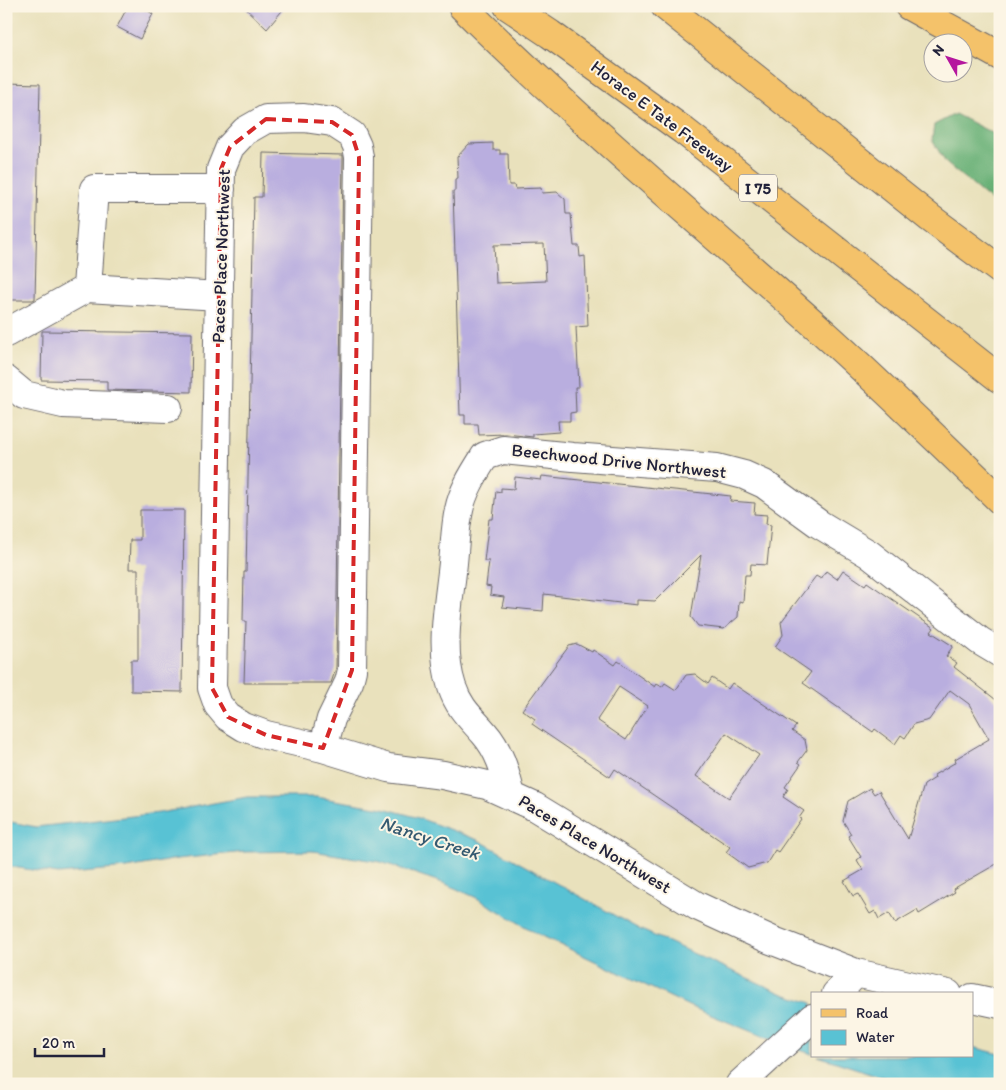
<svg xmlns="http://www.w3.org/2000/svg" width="1006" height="1090" viewBox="0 0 1006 1090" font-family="Itim,sans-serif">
	<rect width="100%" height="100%" fill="#fcf5e5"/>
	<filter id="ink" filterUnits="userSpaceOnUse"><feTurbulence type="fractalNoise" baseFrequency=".02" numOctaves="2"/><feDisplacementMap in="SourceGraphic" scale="10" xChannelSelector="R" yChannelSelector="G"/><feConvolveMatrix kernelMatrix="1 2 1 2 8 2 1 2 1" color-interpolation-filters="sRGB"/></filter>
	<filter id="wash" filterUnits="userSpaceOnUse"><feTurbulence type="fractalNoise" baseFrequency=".0096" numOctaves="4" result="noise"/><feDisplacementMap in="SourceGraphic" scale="20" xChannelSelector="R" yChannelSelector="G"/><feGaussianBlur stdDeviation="1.12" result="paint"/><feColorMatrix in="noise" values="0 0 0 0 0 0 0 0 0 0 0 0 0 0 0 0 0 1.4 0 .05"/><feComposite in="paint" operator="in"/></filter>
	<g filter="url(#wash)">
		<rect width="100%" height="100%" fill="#e9e1bc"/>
		<path fill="#67b076" stroke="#446958" d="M 955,114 L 1000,137 L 1000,208 L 946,163 L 932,140 L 934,125 Z"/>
		<path fill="#59c2d4" stroke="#3e7288" d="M 247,797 L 316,797 L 383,808 L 416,817 L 478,840 L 639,929 L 781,993 L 812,1003 L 812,1054 L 784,1045 L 689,1006 L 536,933 L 477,898 L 446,884 L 381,862 L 313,851 L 245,852 L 177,859 L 127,868 L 58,874 L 6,866 L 6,821 L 36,827 L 159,813 Z
			M 972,1047 L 1000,1054 L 1000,1084 L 904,1084 L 818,1056 L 972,1056 Z"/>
		<g id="blocks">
			<path fill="#b9aedf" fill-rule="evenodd" d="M 128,6 L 140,6 L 153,14 L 140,39 L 117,27 Z
				M 243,6 L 286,6 L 267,29 Z
				M 6,83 L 40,84 L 35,299 L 33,300 L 6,300 Z
				M 493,143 L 493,150 L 500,150 L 500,154 L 508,154 L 509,185 L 514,185 L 515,189 L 541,188 L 542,193 L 557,192 L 565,199 L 566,214 L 571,214 L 574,246 L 579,246 L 580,257 L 585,256 L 588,326 L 576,327 L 579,387 L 575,387 L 576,412 L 570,413 L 570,421 L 558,421 L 559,432 L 533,434 L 533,437 L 506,434 L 479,435 L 478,424 L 465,424 L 465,415 L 460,415 L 453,191 L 455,191 L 455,179 L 458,178 L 457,157 L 469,144 ZM 544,244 L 546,281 L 496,283 L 494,245 Z
				M 263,153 L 343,155 L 343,158 L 336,668 L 331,683 L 244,683 L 246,621 L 243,621 L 244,572 L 246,572 L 254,197 L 262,197 Z
				M 42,331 L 192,333 L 191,392 L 107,390 L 107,381 L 41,380 Z
				M 542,476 L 731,496 L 730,501 L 755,503 L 754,514 L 767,515 L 766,524 L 771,525 L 767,565 L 751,564 L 750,575 L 745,575 L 743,602 L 739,601 L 738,617 L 724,629 L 698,626 L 691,617 L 701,555 L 655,601 L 637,600 L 637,605 L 544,594 L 543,611 L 502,607 L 504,597 L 490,595 L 491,587 L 486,586 L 489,561 L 484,561 L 489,519 L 493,519 L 496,491 L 501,492 L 501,488 L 514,489 L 515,477 L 541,480 Z
				M 140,510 L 184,510 L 182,692 L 131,691 L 131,660 L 138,660 L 138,569 L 129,569 L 130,540 L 140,540 Z
				M 843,570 L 865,585 L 867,582 L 934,628 L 931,632 L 953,646 L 946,656 L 957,663 L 954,667 L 1000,703 L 1000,862 L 953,889 L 955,892 L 919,914 L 917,910 L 895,923 L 889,913 L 879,919 L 875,911 L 870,914 L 858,894 L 853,896 L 844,881 L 863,870 L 857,860 L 861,857 L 848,836 L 851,834 L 843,821 L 848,801 L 870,788 L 874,794 L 879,791 L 908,839 L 924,785 L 935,778 L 934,775 L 956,762 L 955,759 L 989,739 L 969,704 L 950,690 L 929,720 L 914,724 L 905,738 L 901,735 L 895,744 L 875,729 L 873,732 L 803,683 L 811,672 L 775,647 L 783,635 L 781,622 L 816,576 L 821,579 L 826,571 L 837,579 Z
				M 577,644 L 592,652 L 593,650 L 615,665 L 618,661 L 655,687 L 657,684 L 662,687 L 665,683 L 676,690 L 686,675 L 695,674 L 708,684 L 712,678 L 728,689 L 732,683 L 796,726 L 792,731 L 805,740 L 807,750 L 798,762 L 801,764 L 785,787 L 788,789 L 783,797 L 804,811 L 799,818 L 801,819 L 778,852 L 775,850 L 767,863 L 748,868 L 726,852 L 730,847 L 615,769 L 610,777 L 532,724 L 535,719 L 522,710 L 569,646 ZM 619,687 L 648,706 L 626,740 L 597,720 ZM 726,733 L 759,755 L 729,798 L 696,776 Z"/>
		</g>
	</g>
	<g filter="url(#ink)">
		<use href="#blocks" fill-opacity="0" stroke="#686568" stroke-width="1"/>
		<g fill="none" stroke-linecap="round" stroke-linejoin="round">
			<g stroke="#686568" stroke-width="30">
				<path id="minor" d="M 87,288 L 219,296
					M 6,333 L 87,288 L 94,189 L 221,189
					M 6,380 L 24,395 L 63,404 L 168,408
					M 323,748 L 331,719 L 349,682 L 352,670 L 359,157 L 357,146 L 352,135 L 332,122 L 304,118 L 266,119 L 245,131 L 230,147 L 221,169 L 212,688 L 218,705 L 228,717 L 244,727 L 266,735 L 323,748 L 388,768 L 443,775 L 487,785 L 535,807 L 697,906 L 771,940 L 856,973 L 948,994
					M 511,795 C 505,772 500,751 484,733 C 470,717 459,708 452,687 C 439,647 449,603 453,563 C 455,545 455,527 459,510 C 463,490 475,472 485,456 L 503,450 L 573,457 L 717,468 L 744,475 L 764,484 L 819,524 L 869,554 L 980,641 L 1000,653
					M 836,994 L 856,973
					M 972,998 L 1000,1004
					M 740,1084 L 812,1018"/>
			</g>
			<g stroke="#686568" stroke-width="30">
				<path id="major" d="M 909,6 L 1000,56"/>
			</g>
			<g stroke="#686568" stroke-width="30">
				<path id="highway" d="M 462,6 C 578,121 703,224 824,333 C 884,387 941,444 1000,500
					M 508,6 L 550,34 L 684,131 L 1000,379
					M 665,6 L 930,218 L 1000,270"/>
			</g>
			<use href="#minor" stroke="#fff" stroke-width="28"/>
			<use href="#major" stroke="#f4c26a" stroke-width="28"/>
			<use href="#highway" stroke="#f4c26a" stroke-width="28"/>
		</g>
	</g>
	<path fill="none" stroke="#d62828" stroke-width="4" stroke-dasharray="10 6" stroke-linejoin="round" d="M 266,119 L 332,122 L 352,135 L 359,157 L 352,670 L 323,748 L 266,735 L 228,717 L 212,688 L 221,169 L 230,147 Z"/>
	<g text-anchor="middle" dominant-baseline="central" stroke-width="4" stroke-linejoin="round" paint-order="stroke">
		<rect fill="#fcf5e5" stroke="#63616e" stroke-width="1" x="739" y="174.5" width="38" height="27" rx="4"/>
		<g font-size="16" font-weight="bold" fill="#22223b">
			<text x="758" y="188">I 75</text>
		</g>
		<g font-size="18" fill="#22223b" stroke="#fcf5e5">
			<text transform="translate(662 116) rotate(37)">Horace E Tate Freeway</text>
			<text transform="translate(221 256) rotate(-88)">Paces Place Northwest</text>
			<text transform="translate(619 461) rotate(6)">Beechwood Drive Northwest</text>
			<text transform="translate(595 844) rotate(31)">Paces Place Northwest</text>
		</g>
		<g font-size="19" font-style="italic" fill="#355a71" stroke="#fcf5e5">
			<text transform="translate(430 838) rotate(18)">Nancy Creek</text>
		</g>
	</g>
	<rect width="1006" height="1090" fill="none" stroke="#fcf5e5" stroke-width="25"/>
	<rect x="811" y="992" width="162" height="65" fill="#fcf5e5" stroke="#a5a1a1"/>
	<rect x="821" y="1009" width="25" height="8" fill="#f4c26a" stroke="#a5a1a1"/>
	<text x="856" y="1018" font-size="15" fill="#22223b">Road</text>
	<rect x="821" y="1030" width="25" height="15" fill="#59c2d4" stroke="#a5a1a1"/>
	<text x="856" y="1042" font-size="15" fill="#22223b">Water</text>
	<g transform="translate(948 58) rotate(309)"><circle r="24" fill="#fcf5e5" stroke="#a5a1a1"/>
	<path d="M0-4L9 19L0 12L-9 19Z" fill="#b5179e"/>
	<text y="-8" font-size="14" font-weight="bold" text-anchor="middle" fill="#22223b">N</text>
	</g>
	<path d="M35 1048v8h69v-8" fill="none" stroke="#22223b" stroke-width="2.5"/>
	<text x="42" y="1048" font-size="15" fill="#22223b" stroke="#fcf5e5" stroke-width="4" paint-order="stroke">20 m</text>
</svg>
